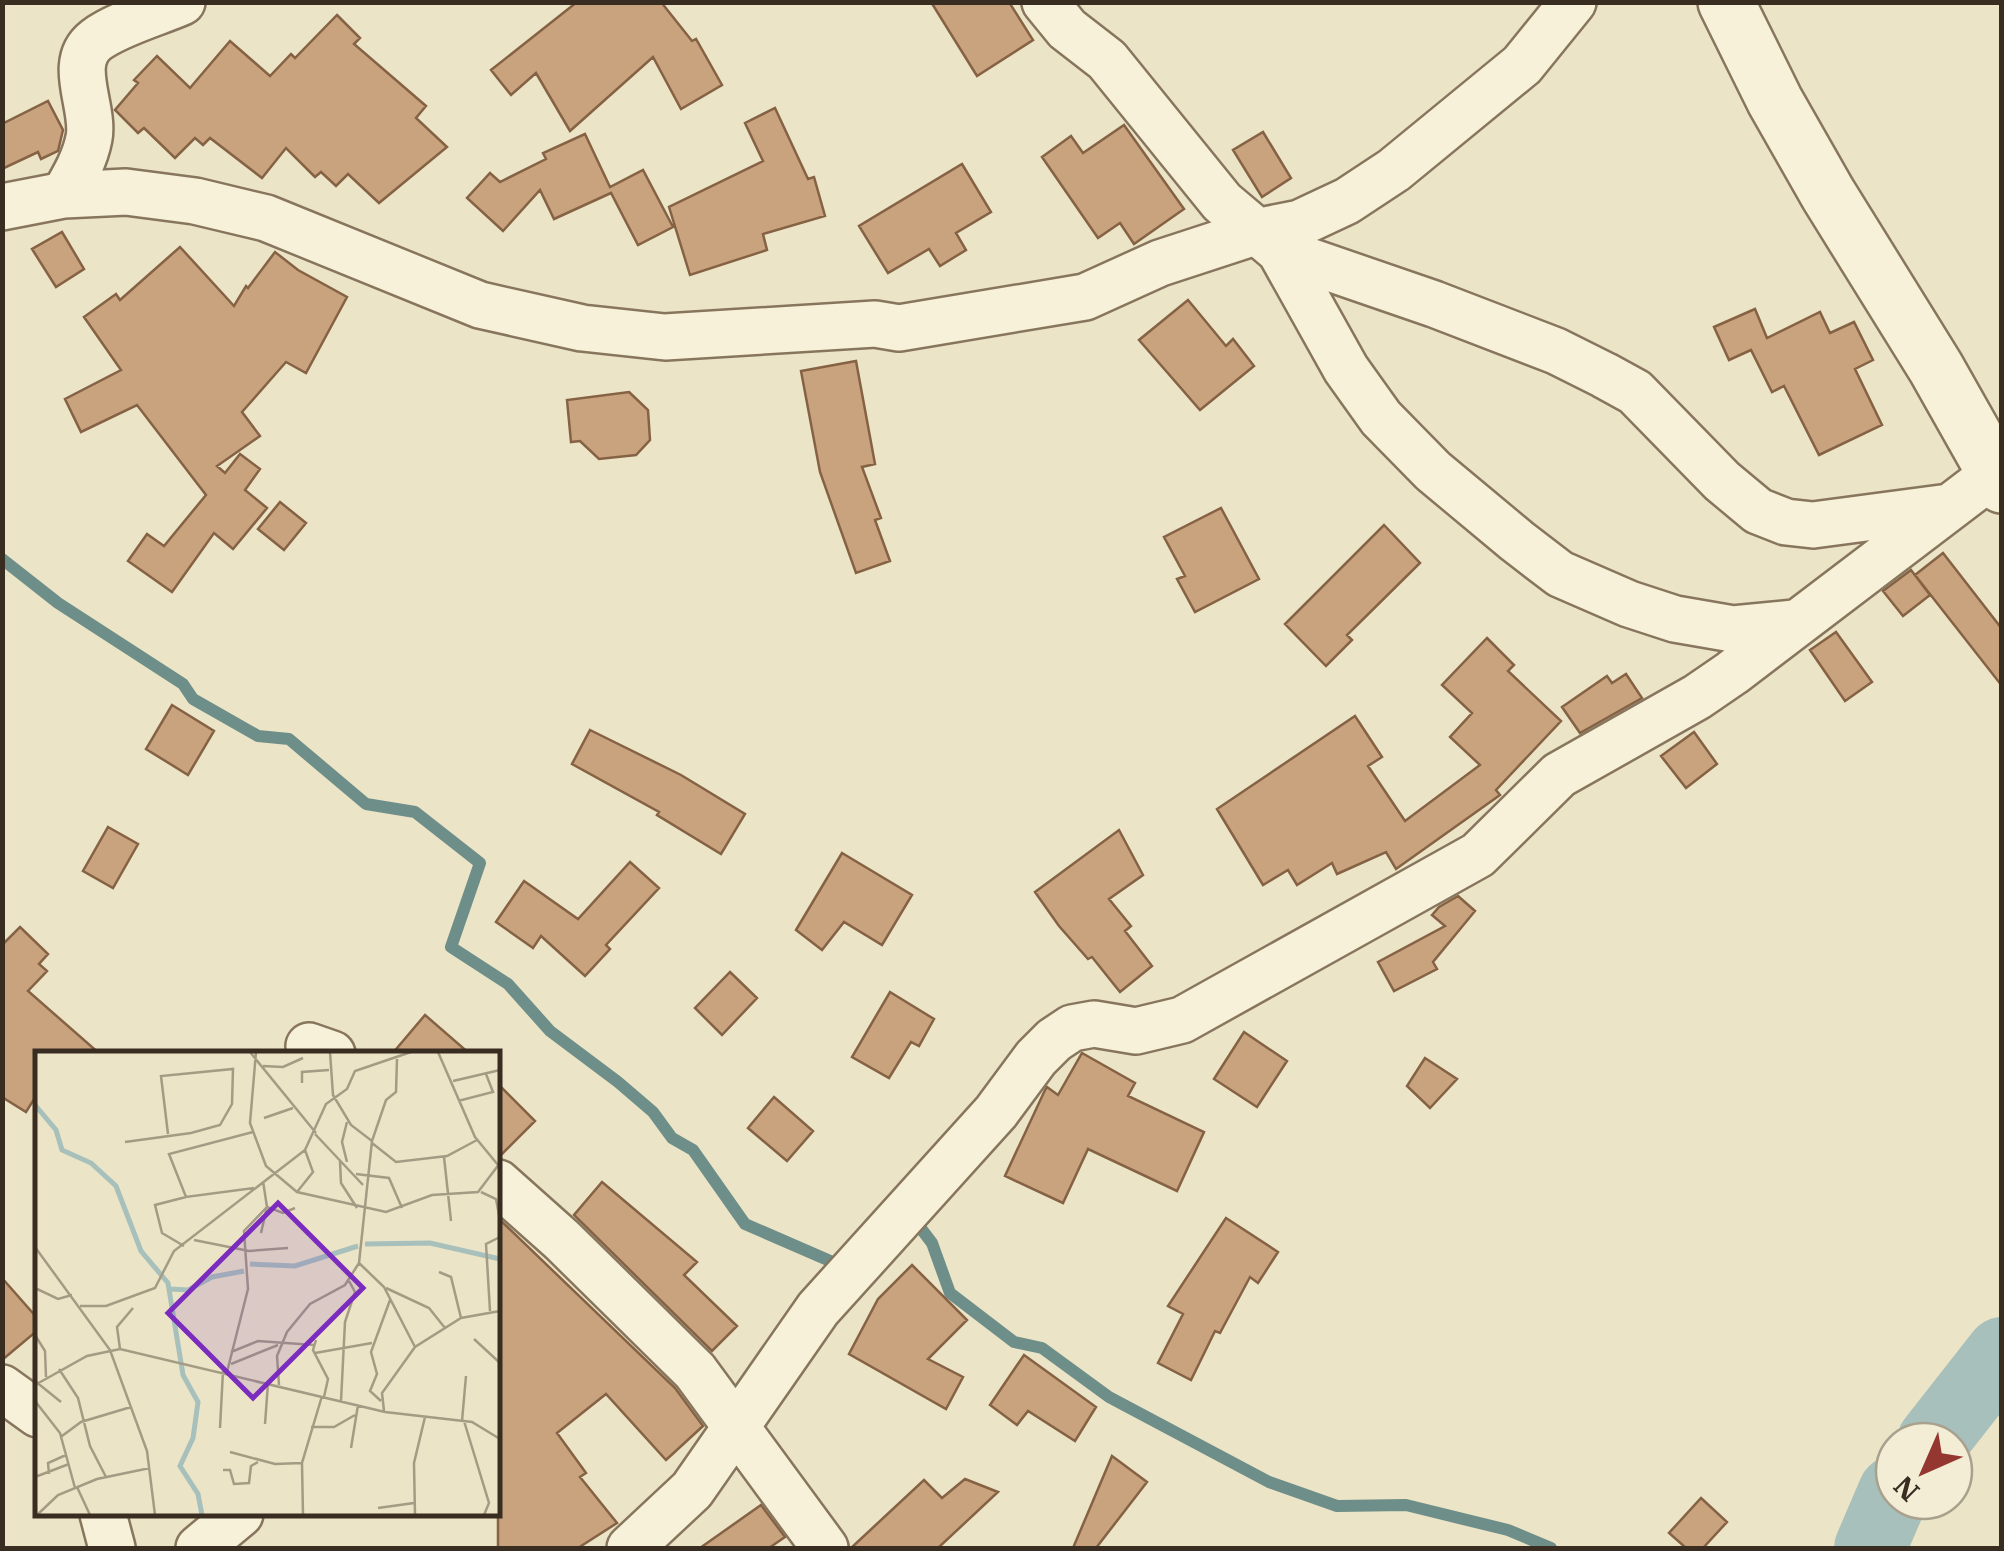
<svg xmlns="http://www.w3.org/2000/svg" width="2004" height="1551" viewBox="0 0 2004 1551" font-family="'IBM Plex Serif',serif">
	<rect width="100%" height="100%" fill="#ece4c6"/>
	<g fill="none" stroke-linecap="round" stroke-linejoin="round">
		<path stroke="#6e8e89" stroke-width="12" d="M 2,559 L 58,603 L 183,684 L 193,699 L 258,736 L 289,739 L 366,804 L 415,812 L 480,863 L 451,947 L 508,984 L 550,1031 L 618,1082 L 653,1112 L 672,1138 L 693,1150 L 745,1224 L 844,1267
			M 916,1222 L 932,1243 L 950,1293 L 1014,1342 L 1042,1348 L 1109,1397 L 1269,1482 L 1337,1506 L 1406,1505 L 1508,1530 L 1551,1548"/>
		<path stroke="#a7c0bb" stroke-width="72" d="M 1933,1441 L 2002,1353
			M 1870,1548 L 1894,1492"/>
	</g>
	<path fill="#c8a37e" stroke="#856244" stroke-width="2.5" d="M 577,2 L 661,2 L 692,41 L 696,39 L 722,85 L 681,109 L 653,57 L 570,131 L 536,73 L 511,95 L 491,70 Z
		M 931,2 L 1009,2 L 1033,40 L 977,76 Z
		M 337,15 L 360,38 L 354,44 L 426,106 L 416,118 L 447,147 L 379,203 L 348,174 L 336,186 L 321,172 L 315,177 L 286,148 L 262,178 L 210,138 L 203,145 L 195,138 L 175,158 L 144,128 L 138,133 L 115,110 L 138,83 L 134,80 L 157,56 L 190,88 L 230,41 L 270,76 L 291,54 L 295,58 Z
		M 48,101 L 63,130 L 58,151 L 41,159 L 38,152 L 2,169 L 2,124 Z
		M 775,108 L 808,179 L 814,177 L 825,216 L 763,234 L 767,250 L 690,275 L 669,207 L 763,161 L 745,123 Z
		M 1124,125 L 1184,209 L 1134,244 L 1120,223 L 1098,238 L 1042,157 L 1071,136 L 1083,153 Z
		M 1263,132 L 1291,178 L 1262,197 L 1233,150 Z
		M 585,134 L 610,187 L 643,170 L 673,227 L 638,245 L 611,193 L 554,219 L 540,190 L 503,231 L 467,198 L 490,173 L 500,182 L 546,159 L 543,153 Z
		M 962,164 L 991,212 L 956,233 L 966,250 L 940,266 L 929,249 L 888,273 L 859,226 Z
		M 62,232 L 84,269 L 56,287 L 32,249 Z
		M 180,247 L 234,306 L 246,286 L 248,288 L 275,252 L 298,270 L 347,297 L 306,373 L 286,362 L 242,412 L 260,436 L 217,466 L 225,473 L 240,454 L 260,469 L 245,490 L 267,508 L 233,549 L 214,533 L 172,592 L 128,561 L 147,534 L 164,546 L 206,495 L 137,405 L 81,432 L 65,399 L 121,370 L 84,317 L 116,294 L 120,300 Z
		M 1188,300 L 1226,346 L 1233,339 L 1254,366 L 1200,410 L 1139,340 Z
		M 1755,309 L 1767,338 L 1820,312 L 1830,333 L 1854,322 L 1873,360 L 1855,369 L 1882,425 L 1819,455 L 1784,386 L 1772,392 L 1751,350 L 1729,360 L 1714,327 Z
		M 856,361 L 875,464 L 862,467 L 881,518 L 875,520 L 890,561 L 856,573 L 820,472 L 801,371 Z
		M 629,392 L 648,410 L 650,440 L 636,455 L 599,459 L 580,441 L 571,442 L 567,400 Z
		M 280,502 L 306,523 L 284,550 L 258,529 Z
		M 1221,508 L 1259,579 L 1195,612 L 1177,579 L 1185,576 L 1164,537 Z
		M 1384,525 L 1420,563 L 1347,635 L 1352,640 L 1326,666 L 1285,624 Z
		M 1943,553 L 2002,629 L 2002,686 L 1915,575 Z
		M 1911,570 L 1930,595 L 1903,616 L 1883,591 Z
		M 1836,632 L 1872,682 L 1845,701 L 1810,650 Z
		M 1487,638 L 1514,665 L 1508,671 L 1561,721 L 1496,790 L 1500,795 L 1396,869 L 1386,852 L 1337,874 L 1332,863 L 1297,885 L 1288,870 L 1263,885 L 1217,809 L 1355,716 L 1382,757 L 1368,766 L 1405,821 L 1480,765 L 1450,737 L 1472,713 L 1442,685 Z
		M 1626,674 L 1642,698 L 1580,733 L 1562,707 L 1607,676 L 1612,683 Z
		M 172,705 L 214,731 L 188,775 L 146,749 Z
		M 590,730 L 681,775 L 745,814 L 721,854 L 657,815 L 659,812 L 572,764 Z
		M 1694,732 L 1717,764 L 1686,788 L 1661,756 Z
		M 108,827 L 138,844 L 113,888 L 83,871 Z
		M 1119,830 L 1143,875 L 1109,899 L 1131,926 L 1125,931 L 1152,966 L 1120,992 L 1092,957 L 1088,959 L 1059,926 L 1035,892 Z
		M 842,853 L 912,895 L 882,945 L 844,922 L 822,950 L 796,930 Z
		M 630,862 L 659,888 L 606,945 L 610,949 L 585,976 L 541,936 L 533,948 L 496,922 L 524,881 L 578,919 Z
		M 1458,896 L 1475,911 L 1433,962 L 1437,969 L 1394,991 L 1378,962 L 1445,926 L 1432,915 L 1439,907 Z
		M 20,927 L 48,954 L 39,964 L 47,971 L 28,991 L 100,1054 L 38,1054 L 38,1093 L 26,1112 L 2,1097 L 2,945 Z
		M 730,972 L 757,998 L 722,1035 L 695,1008 Z
		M 890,992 L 934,1019 L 919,1046 L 911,1042 L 889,1078 L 852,1057 Z
		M 425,1015 L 470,1054 L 392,1054 Z
		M 1244,1032 L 1287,1061 L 1257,1107 L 1214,1079 Z
		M 1082,1053 L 1135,1083 L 1128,1096 L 1204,1132 L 1177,1191 L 1088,1149 L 1063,1203 L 1005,1176 L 1045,1090 L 1047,1087 L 1058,1095 Z
		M 1425,1058 L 1457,1079 L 1430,1108 L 1407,1086 Z
		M 498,1084 L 535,1121 L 498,1158 Z
		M 774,1097 L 813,1131 L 787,1161 L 748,1128 Z
		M 602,1182 L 697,1262 L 684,1275 L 737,1326 L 712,1351 L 574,1215 Z
		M 498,1218 L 675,1388 L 703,1426 L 666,1460 L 606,1394 L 557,1433 L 586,1473 L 580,1477 L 617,1523 L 578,1548 L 498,1548 Z
		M 1226,1218 L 1278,1252 L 1258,1283 L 1250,1277 L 1220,1333 L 1215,1331 L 1191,1380 L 1158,1363 L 1183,1314 L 1168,1306 Z
		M 912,1265 L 967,1320 L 928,1359 L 963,1377 L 946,1409 L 849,1354 L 878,1299 Z
		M 2,1278 L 38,1319 L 38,1330 L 2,1360 Z
		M 1024,1355 L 1096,1407 L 1075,1441 L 1028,1411 L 1017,1425 L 990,1405 Z
		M 1112,1456 L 1147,1482 L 1096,1548 L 1073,1548 Z
		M 965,1479 L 998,1492 L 938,1548 L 851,1548 L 924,1480 L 942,1498 Z
		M 1701,1498 L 1727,1522 L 1703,1548 L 1686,1548 L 1669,1533 Z
		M 761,1505 L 785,1537 L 769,1548 L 700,1548 Z"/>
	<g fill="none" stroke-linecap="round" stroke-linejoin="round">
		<g stroke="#87765d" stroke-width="50">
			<path id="minor" d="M 1045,2 L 1067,29 L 1107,60 L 1222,202 L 1280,251 L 1346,369 L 1381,418 L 1433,471 L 1517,541 L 1560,574 L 1629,604 L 1675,619 L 1733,629 L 1794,623
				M 64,195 C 75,176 85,159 89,138 C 95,107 66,63 96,40 C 117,24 157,13 182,2
				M 2,207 L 64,195 L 126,192 L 195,201 L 266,218 L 480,305 L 582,328 L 665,337 L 875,324 L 899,328 L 1085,297 L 1160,263 L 1255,232 L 1300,223 L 1347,201 L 1394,170 L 1522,65 L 1573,2
				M 1280,251 L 1434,304 L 1556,351 L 1604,375 L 1635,392 L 1722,481 L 1758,511 L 1786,522 L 1813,525 L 1949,507
				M 309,1046 L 332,1054
				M 498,1183 L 562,1240 L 695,1371 L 825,1548
				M 2,1388 L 38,1414
				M 103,1514 L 112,1548
				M 199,1548 L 240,1514
				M 630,1548 L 692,1490 L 818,1309 L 996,1112 L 1036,1058 L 1054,1040 L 1072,1028 L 1094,1024 L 1136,1031 L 1182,1020 L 1478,855 L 1559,775 L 1697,697 L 1732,673 L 1995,473"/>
		</g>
		<g stroke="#87765d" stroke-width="60">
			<path id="tertiary" d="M 1726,2 L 1775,101 L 1828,194 L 1936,368 L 2002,485"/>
		</g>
		<use href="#minor" stroke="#f7f1d9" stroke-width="45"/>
		<use href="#tertiary" stroke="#f7f1d9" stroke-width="55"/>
	</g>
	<g transform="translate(35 1051)">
		<rect width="465" height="465" fill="#ece4c6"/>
		<path fill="none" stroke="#a7c0bb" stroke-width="5" d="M 0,54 L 21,79 L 27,99 L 56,112 L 81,135 L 106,200 L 133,232 L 148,324 L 163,351 L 158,387 L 145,415 L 163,443 L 167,464M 330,193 L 395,192 L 465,208M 215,213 L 260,215 L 323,195M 135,238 L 153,239 L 177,226 L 209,220"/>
		<path fill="none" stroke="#a49b84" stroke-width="2.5" d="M 215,1 L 281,82M 221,1 L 215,72 L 231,115 L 262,141 L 351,161 L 397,144 L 443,141 L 465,112M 403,1 L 440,86 L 463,114M 228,15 L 248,16 L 268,7M 418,30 L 465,19M 267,32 L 267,21 L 294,19M 423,50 L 458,41 L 451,23M 229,67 L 258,57M 218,81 L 134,103 L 151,146 L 219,137M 280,83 L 328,134M 337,90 L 351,49 L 361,41 L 362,8M 90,91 L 156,82 L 185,74 L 197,53 L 198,18 L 126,25 L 133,83M 337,92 L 361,111 L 412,105 L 442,89M 409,106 L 416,170M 305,110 L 306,132 L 322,157M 312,111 L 307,91 L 312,71M 321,123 L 354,127 L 367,157M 262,141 L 278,121 L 270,99M 446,141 L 461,148 L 465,169M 226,182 L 232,156 L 248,162 L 260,157M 159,189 L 214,200 L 253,197M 149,195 L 127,182 L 120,154 L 151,146M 0,196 L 75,299 L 112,400 L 120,464M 324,212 L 349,236 L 380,296M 404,221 L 416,226 L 426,267M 0,237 L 23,248 L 37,244M 351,237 L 394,257 L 410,277M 45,255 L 71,255 L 120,237 L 139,200 L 270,99 L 291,53 L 312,38 L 320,20 L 376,1M 455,260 L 451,193 L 465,186M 0,284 L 10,300 L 11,326M 439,288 L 465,312M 281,289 L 278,299 L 293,328 L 289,346M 85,298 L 82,276 L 98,257M 196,301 L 223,290 L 279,294M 280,302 L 337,292M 196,313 L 243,294M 24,318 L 43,347 L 55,395 L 71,426M 192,321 L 213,238 L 209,180 L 232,156 L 228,130M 0,330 L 26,351M 0,334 L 52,305 L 85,298 L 350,361 L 437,371 L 465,388M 244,334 L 242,305 L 252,281 L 275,253 L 310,234 L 324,212 L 337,90 L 316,74 L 298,44 L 295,1M 0,350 L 25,382 L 40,437M 306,350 L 310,271 L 320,241 L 314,230M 346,350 L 335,340 L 342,323 L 336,301 L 355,249M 349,360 L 347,342 L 380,296 L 426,267 L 465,260M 427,370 L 431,325M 429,370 L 454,452 L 449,464M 230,373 L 233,332M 276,376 L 299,376 L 320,364M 185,377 L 188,320M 27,385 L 46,371 L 96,356M 316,397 L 323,354M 195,401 L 240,413 L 267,412M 188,419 L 195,419 L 199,433 L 214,432 L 216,415 L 223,411M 14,423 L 13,412 L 31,404M 0,426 L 34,413M 42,436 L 55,464M 343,457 L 379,452M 2,464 L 23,444 L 62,428 L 115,417M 268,464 L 267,412 L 287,345M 380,464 L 379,412 L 390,366"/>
		<path fill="#7b2cbf" fill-opacity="0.15" stroke="#7b2cbf" stroke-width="5" d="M 243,152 L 328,237 L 218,347 L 133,262 Z"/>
		<rect width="465" height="465" fill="none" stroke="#382d20" stroke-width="5"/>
	</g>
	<rect width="2004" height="1551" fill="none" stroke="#382d20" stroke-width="10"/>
	<g transform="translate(1924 1471) rotate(225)"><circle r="48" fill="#f4edd6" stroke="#a9a08d" stroke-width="2.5"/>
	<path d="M0-8L18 38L0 25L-18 38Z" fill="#933730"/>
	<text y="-15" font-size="28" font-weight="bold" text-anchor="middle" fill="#382d20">N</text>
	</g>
</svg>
